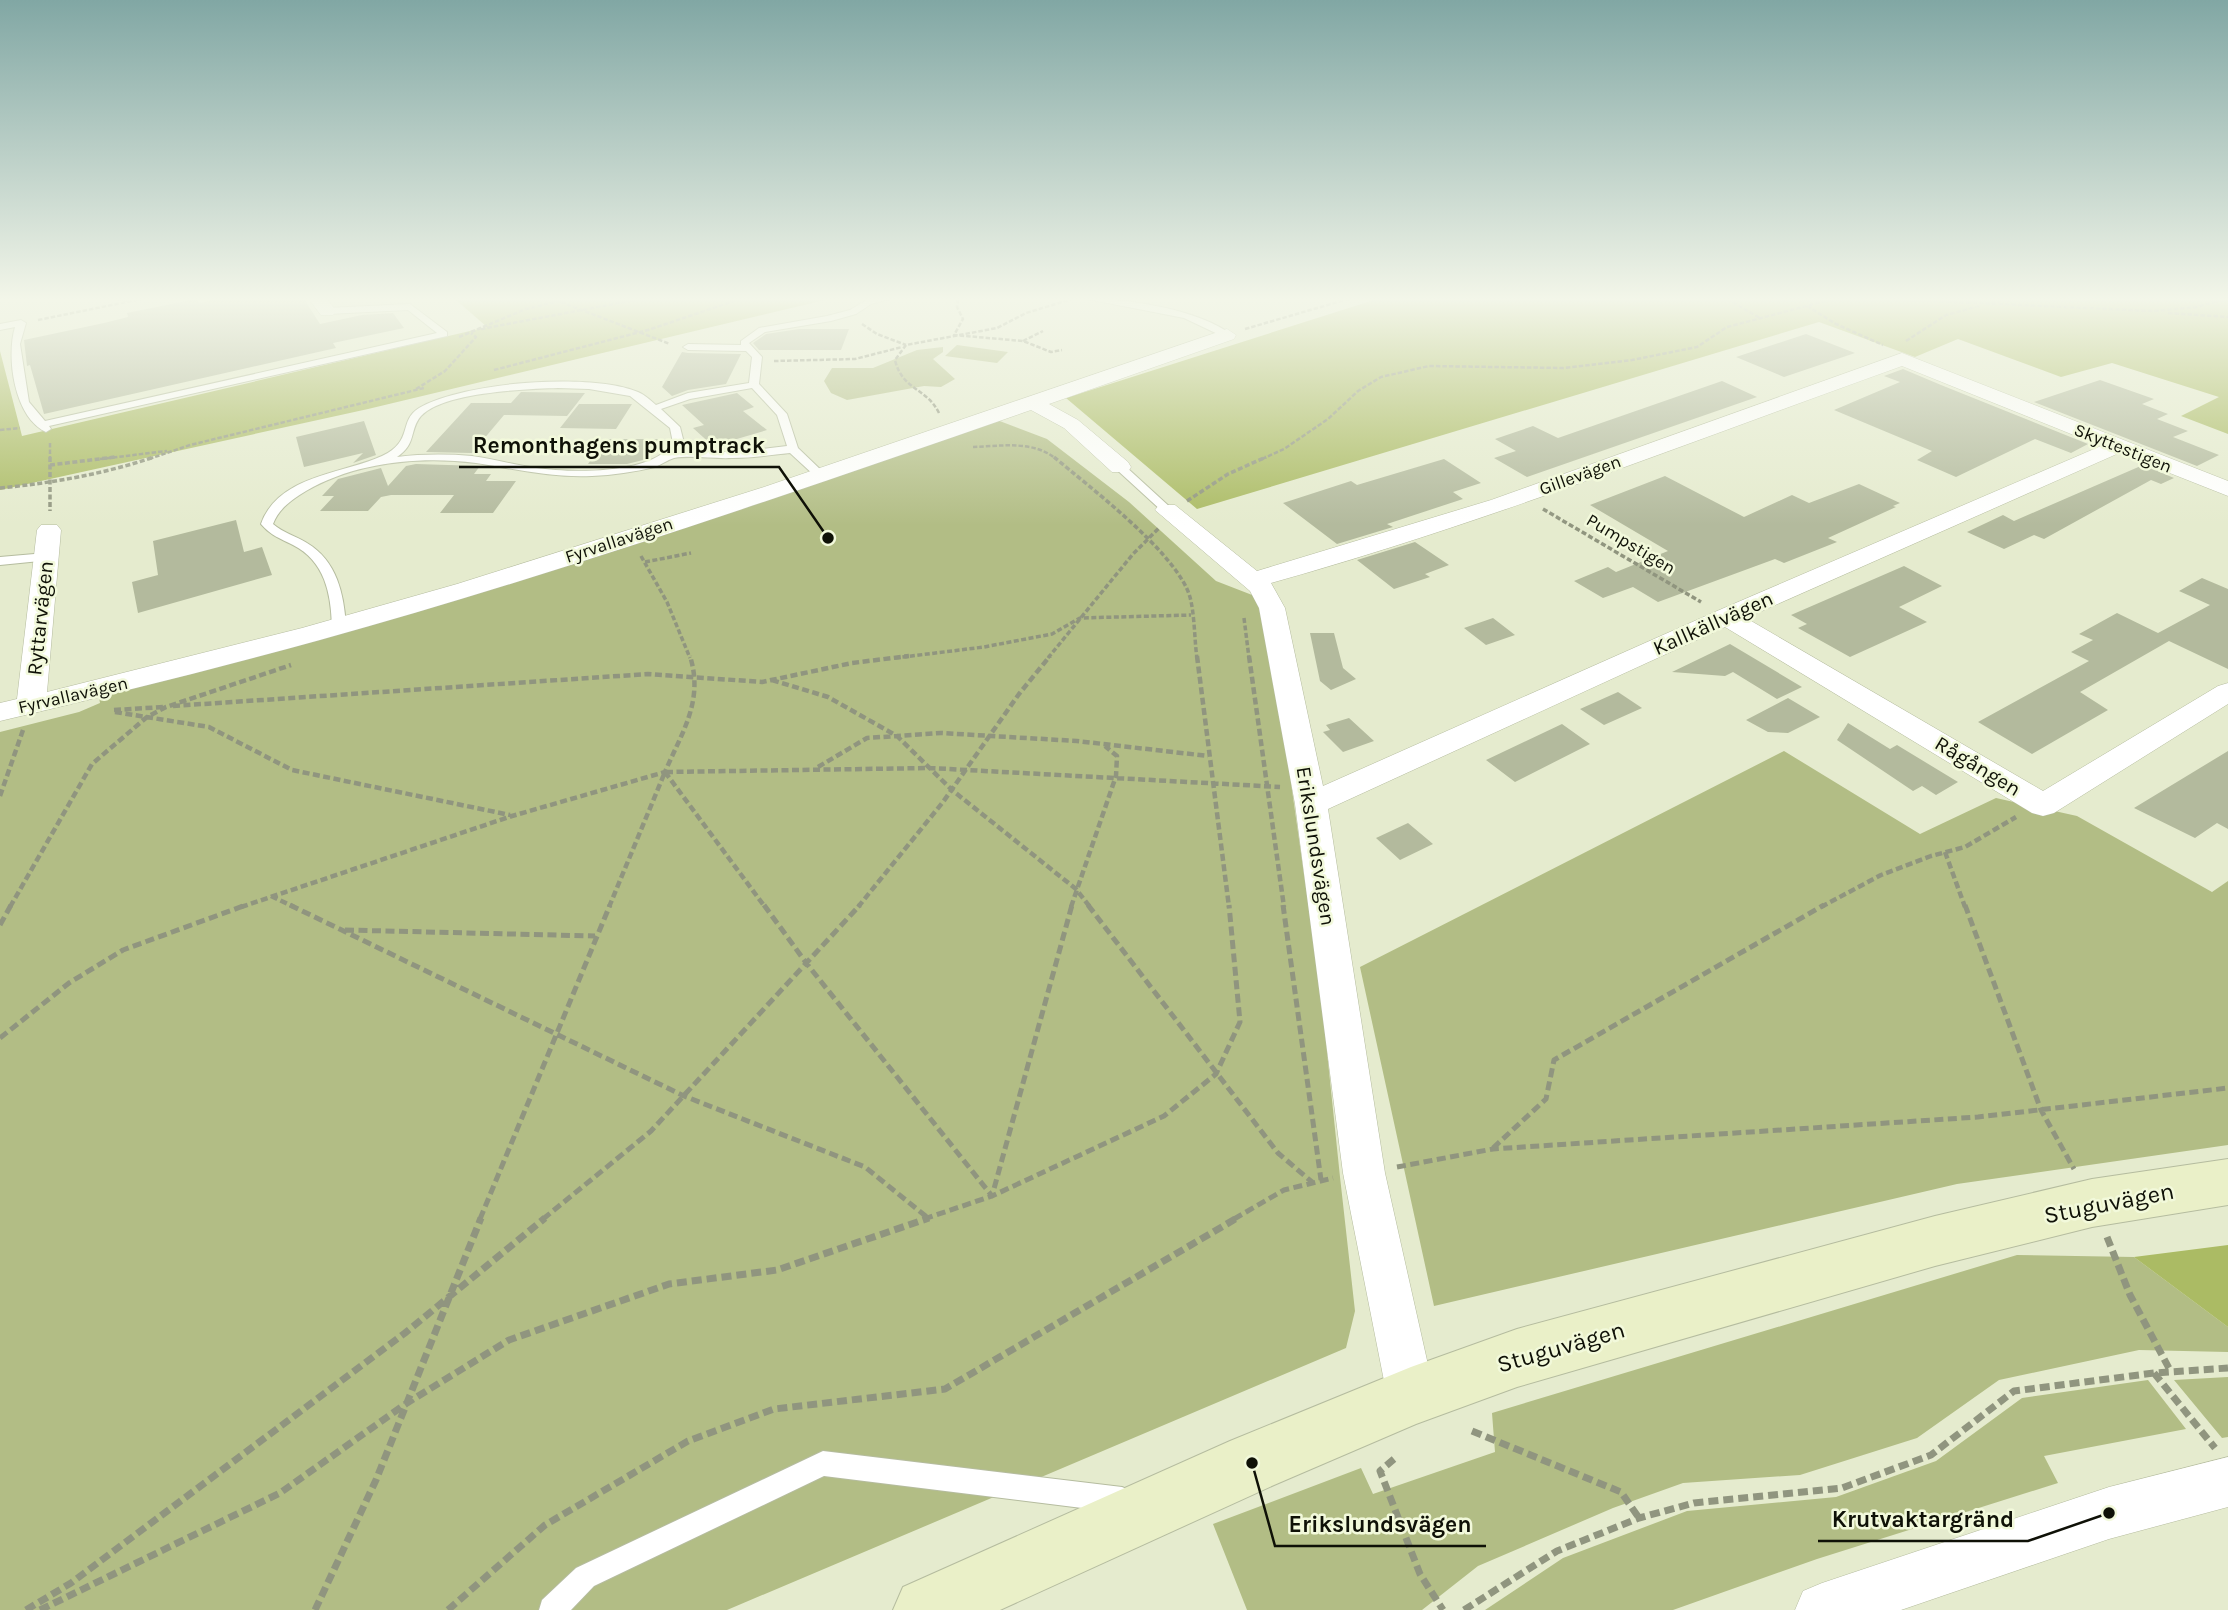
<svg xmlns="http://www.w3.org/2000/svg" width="2228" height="1610" viewBox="0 0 2228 1610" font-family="Karla,sans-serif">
	<rect width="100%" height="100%" fill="#e5ebce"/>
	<path fill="#b2bd85" d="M 957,345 L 1008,352 L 997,363 L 945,356 Z
		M 943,347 L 943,352 L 933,359 L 955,379 L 941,387 L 924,386 L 847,400 L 831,393 L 824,381 L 832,368 L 873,368 L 917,350 Z
		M 997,420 L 1047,439 L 1129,502 L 1216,581 L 1265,600 L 1321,994 L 1340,1177 L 1355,1311 L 1346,1348 L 727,1610 L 0,1610 L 0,732 L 79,712 L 100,703 L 99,697 L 366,625 L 650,540 L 821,477 Z
		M 1784,751 L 1920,834 L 1996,798 L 2077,816 L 2212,892 L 2228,881 L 2228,1145 L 1957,1184 L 1434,1306 L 1360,967 Z
		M 2017,1255 L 2134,1257 L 2228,1327 L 2228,1352 L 2139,1350 L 1999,1380 L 1917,1438 L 1800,1475 L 1683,1483 L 1613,1508 L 1478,1566 L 1422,1610 L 1247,1610 L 1213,1524 L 1361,1468 L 1373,1494 L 1495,1452 L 1492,1413 Z
		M 2228,1377 L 2228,1437 L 2222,1438 L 2174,1380 Z
		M 2148,1380 L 2186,1429 L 2044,1456 L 2058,1483 L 1817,1559 L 1673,1610 L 1485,1610 L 1563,1558 L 1687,1511 L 1836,1497 L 1936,1461 L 2022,1398 Z"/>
	<path fill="#abbb64" d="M 455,299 L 829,299 L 368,409 L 0,490 L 0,351 L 22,436 L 487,327 Z
		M 1377,299 L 2228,299 L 2228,434 L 2181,416 L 2219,397 L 2112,363 L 2061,377 L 1958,339 L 1915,357 L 1819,322 L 1197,509 L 1066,398 Z
		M 2228,1245 L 2228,1327 L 2134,1257 Z"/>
	<path fill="#b3ba9d" d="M 196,299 L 200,303 L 215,299 L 304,299 L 320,324 L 362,315 L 393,313 L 404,328 L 333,343 L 336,348 L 44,414 L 30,365 L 27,366 L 24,340 L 104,323 L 128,317 L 127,313 Z
		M 799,329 L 849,329 L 841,350 L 759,350 L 753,343 L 766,334 Z
		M 1806,334 L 1855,353 L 1784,377 L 1736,357 Z
		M 682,352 L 688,353 L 741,354 L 726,384 L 688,390 L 672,396 L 662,387 Z
		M 1903,369 L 1941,385 L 2088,444 L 2071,453 L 2035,439 L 1956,477 L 1917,460 L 1932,451 L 1834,410 L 1900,382 L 1884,376 Z
		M 2100,380 L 2154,399 L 2142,404 L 2168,414 L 2157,419 L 2188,431 L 2173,437 L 2219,455 L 2197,466 L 2034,402 Z
		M 1722,381 L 1757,397 L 1527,477 L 1494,458 L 1516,451 L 1495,439 L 1533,426 L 1558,438 Z
		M 521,392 L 585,393 L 567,416 L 504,415 L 472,453 L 426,452 L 471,403 L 511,403 Z
		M 737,393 L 754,407 L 743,411 L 767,430 L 713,446 L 693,428 L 704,425 L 682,405 Z
		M 579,404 L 632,404 L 616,429 L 560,428 Z
		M 364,421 L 376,455 L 353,463 L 363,453 L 304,467 L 296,437 Z
		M 605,439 L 659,439 L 647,459 L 627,464 L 588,464 Z
		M 1444,459 L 1481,483 L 1453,492 L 1463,499 L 1387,524 L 1393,527 L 1337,544 L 1283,503 L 1351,481 L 1357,485 Z
		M 416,464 L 480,466 L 474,474 L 491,474 L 486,481 L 516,481 L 493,513 L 440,513 L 454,495 L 391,495 L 381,497 L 368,511 L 320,511 L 334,496 L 322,496 L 338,479 L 381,468 L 388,486 L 406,466 Z
		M 2143,465 L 2174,478 L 2161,484 L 2151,480 L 2044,539 L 2034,535 L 2004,549 L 1967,532 L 2003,515 L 2014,521 Z
		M 1665,476 L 1744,517 L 1792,495 L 1809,503 L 1859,484 L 1900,503 L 1893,506 L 1896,507 L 1828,538 L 1837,542 L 1784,563 L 1775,559 L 1658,602 L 1633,587 L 1603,598 L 1574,581 L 1608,567 L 1616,572 L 1668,551 L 1590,505 Z
		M 236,520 L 244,552 L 262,547 L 272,575 L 138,613 L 132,582 L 158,575 L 153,541 Z
		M 1415,542 L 1449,565 L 1425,574 L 1430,577 L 1394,589 L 1357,560 Z
		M 1904,566 L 1942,586 L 1899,607 L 1927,622 L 1850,657 L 1798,628 L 1807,624 L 1791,615 Z
		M 2202,578 L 2228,589 L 2228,669 L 2169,641 L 2080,692 L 2108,710 L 2032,754 L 1978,722 L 2089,661 L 2071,652 L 2093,640 L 2079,634 L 2117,613 L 2158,633 L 2210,605 L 2179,591 Z
		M 1493,618 L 1515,635 L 1486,645 L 1464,628 Z
		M 1310,633 L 1334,633 L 1343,668 L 1356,679 L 1331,690 L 1320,681 Z
		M 1730,644 L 1802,687 L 1777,699 L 1733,672 L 1725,676 L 1672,672 Z
		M 1618,692 L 1642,708 L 1604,725 L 1580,709 Z
		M 1788,698 L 1820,717 L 1788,733 L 1768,732 L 1746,720 Z
		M 1349,718 L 1374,741 L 1343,752 L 1323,732 L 1330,730 L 1326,725 Z
		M 1848,723 L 1890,749 L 1897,745 L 1958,782 L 1936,795 L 1922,786 L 1913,791 L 1837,740 Z
		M 1562,724 L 1590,744 L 1515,782 L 1486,760 Z
		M 2228,751 L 2228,829 L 2217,823 L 2195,838 L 2134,808 Z
		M 1408,823 L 1433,844 L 1400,860 L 1376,838 Z"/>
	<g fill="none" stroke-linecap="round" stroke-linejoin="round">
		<g stroke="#b5bc9f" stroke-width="2">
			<path id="lane" d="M 868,299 L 889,299 L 871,304 L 856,314 L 831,321 L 765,332 L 749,343 L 762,357 L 759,384 L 787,414 L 798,448 L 823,472 L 823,476 L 815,476 L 790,453 C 771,455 752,458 732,458 C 714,459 692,455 674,458 C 667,460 661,465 655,467 C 634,472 613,475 592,476 C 552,478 516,469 476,463 C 420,456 356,462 306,491 C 293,499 279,508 273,524 C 283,533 296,536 307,543 C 337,561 344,594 346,626 L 339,630 L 332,626 C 331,594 325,561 293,545 C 281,539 270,535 261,524 C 278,475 343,474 382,456 C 414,441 398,421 419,408 C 463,382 592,372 638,392 C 645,395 650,400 656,405 L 688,393 L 749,383 L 752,357 L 746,351 L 688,350 L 683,347 L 688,344 L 741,345 L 741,341 L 759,328 L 827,316 L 850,310 ZM 558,388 L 589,389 L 630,396 L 670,428 L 673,443 C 652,475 571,473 536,468 C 514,465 494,459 472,456 C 447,454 422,454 397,457 C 417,444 409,430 421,416 C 443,392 526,389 558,388 ZM 752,388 L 777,415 L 787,446 L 735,452 L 678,452 L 684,443 L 680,427 L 661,409 L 690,399 Z
				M 1087,299 C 1129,299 1198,309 1232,335 L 1224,337 L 1184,318 Z
				M 410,304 L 447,332 L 447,336 L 49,426 L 51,429 L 46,432 C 14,417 6,357 15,327 L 0,330 L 0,324 L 21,320 L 26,323 L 20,344 L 29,402 L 45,421 L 437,333 L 408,310 L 327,314 L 323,311 L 327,308 Z
				M 1116,465 L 1124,465 L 1171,508 L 1171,512 L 1163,512 L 1116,469 Z
				M 46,553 L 52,557 L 50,560 L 0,565 L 0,557 Z
				M 823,1451 L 1122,1487 L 1131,1491 L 1135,1500 L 1131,1509 L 1122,1513 L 824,1476 L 594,1586 L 571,1610 L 539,1610 L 542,1600 L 576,1568 Z"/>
		</g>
		<g stroke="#b5bc9f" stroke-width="1">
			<path id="street" d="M 309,299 L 327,299 L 336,311 L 333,315 L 321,315 Z
				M 1227,329 L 1236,335 L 1234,339 L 1049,404 L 1078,420 L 1128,462 L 1131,467 L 1128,472 L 1112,472 L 1064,428 L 1031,410 C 796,492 560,573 320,640 C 214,669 106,696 0,721 L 0,703 L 17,699 L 37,530 L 41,525 L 57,525 L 61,530 L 47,692 L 302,628 L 457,584 L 764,487 Z
				M 1902,353 L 2228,481 L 2228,496 L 2119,453 L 1746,618 L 2043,791 L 2218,686 L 2228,683 L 2228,704 L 2054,813 L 2043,816 L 2032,813 L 1725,627 L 1328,809 L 1385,1173 L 1435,1396 L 1428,1413 L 1411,1420 L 1394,1413 L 1387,1396 L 1343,1173 L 1295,804 L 1259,608 L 1250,591 L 1155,510 L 1159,505 L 1175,505 L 1257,571 L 1491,500 ZM 1902,366 L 2101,446 L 1717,611 L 1323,786 L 1285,608 L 1271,583 C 1486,523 1692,441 1902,366 Z
				M 2228,1457 L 2228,1507 L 2109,1539 L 1901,1610 L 1795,1610 L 1803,1591 L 1822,1583 L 2109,1487 Z"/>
		</g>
		<g stroke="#b5bc9f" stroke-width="2">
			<path id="secondary" d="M 2228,1159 L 2228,1205 L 2092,1227 L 1935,1266 L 1517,1387 L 1416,1424 L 1274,1485 L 1000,1610 L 893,1610 L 903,1587 L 1230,1441 L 1411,1367 L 1517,1329 L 1935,1216 L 2092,1179 Z"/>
		</g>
		<path stroke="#90957f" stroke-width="2.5" stroke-dasharray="4.5 2" stroke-linecap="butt" d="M 118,299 L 128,301
			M 958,299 L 957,307 L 963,319 L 954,335 L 1023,341 L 1051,352 L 1062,350
			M 1727,299 L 1760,318
			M 1888,299 L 2153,311 L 2197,307 L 2225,299
			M 561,302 L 670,344
			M 1991,303 L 2007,299
			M 1807,306 L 1836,324 L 1883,345
			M 2168,313 L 2228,317
			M 38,320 L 141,299
			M 862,324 L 877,334 L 906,345
			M 481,329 L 640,299
			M 1245,329 L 1348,299
			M 459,337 L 526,309 L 569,299
			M 1023,341 L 1043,331
			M 1906,341 L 1946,315 L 1979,306
			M 774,361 L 855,359 L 902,347
			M 494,370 L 648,330 L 740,299
			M 416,389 L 445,371 L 476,337 L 471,333
			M 939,413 C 927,388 902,390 895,360 L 906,345 L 997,328 L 1026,313 L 1072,299
			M 0,430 L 20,428
			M 50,443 L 50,459
			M 973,447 C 1000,446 1034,440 1056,459
			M 100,459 L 167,451
			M 149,459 L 190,445 L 424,388
			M 1262,459 L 1284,449 L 1328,419 L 1358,391 L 1381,377 L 1429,366 L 1563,368 L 1632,360 L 1697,347 L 1727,327 L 1833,299"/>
		<path stroke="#90957f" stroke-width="3.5" stroke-dasharray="5 2.5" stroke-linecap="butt" d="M 50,457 L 50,511
			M 1054,457 C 1092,489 1167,546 1187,589 C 1195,605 1194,639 1197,658
			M 50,465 L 115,457
			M 0,488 C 52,483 104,474 154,457
			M 1187,501 L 1228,474 L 1266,457
			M 1543,509 L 1701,602
			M 641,556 L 667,602 L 690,658
			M 645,562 L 691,553
			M 1244,618 L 1249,658
			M 895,658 L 984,647 L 1052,634 L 1080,618 L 1191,615
			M 1048,658 L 1133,554 L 1159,528"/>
		<path stroke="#90957f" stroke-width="4.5" stroke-dasharray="7 3.5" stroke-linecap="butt" d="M 1197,656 L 1229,907
			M 1249,656 L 1284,907
			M 772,680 L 828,697 L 897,736 L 952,790 L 1076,889 L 1090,907
			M 173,706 L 648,674 L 762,682 L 852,663 L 909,656
			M 114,710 L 164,707
			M 115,712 L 209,727 L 292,770 L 510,815
			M 818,767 L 867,738 L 941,733 L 1077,741 L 1208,756
			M 665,772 L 765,907
			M 666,772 L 930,768 L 1280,787
			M 0,796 L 23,730
			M 1945,852 L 1965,907
			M 271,896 L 294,907
			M 10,907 L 92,764 L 147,717 L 166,707 L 291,665
			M 241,907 L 512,816 L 665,772 C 682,732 704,701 690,656
			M 609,907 L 665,772
			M 858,907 L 943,802 L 1019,694 L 1050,656
			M 1071,907 L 1116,776 L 1117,756 L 1105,746
			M 1821,907 L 1881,875 L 1931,856 L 1965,847 L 2016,817"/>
		<path stroke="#90957f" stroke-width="5" stroke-dasharray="9 4.5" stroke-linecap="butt" d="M 290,905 L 684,1096 L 865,1167 L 928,1218
			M 764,905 L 807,964 L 992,1196 L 1072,905
			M 1088,905 L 1278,1153 L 1312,1182
			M 1283,905 L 1321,1180
			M 1965,905 L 2041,1110 L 2074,1169
			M 0,925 L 11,905
			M 345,930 L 595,936
			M 0,1038 L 69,983 L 123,950 L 246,905
			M 1493,1148 L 1546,1099 L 1554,1060 L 1824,905
			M 1397,1167 L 1493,1149 L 1978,1117 L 2228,1088
			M 480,1219 L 610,905
			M 543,1219 L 651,1131 L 860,905
			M 924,1219 L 992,1196 L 1164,1116 L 1216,1074 L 1240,1022 L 1229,905
			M 1234,1219 L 1284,1190 L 1333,1178"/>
		<path stroke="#90957f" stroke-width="7" stroke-dasharray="10 5" stroke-linecap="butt" d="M 2107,1237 L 2130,1295 L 2171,1372
			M 2154,1373 L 2215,1448
			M 1472,1431 L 1621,1492 L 1639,1518
			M 1394,1459 L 1380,1471 L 1420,1574 L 1443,1610
			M 26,1610 L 71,1583 L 405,1333 L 545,1218
			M 40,1610 L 280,1493 L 407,1403 L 509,1340 L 669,1284 L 777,1270 L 929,1218
			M 315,1610 L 376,1480 L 481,1218
			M 448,1610 L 545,1525 L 688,1441 L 774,1409 L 945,1389 L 1237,1218
			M 1464,1610 L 1557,1551 L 1639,1518 L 1694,1503 L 1842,1488 L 1931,1455 L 2014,1391 L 2154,1373 L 2228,1368"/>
		<use href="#lane" fill="#fff" fill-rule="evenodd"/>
		<use href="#street" fill="#fff" fill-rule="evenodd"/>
		<use href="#secondary" fill="#eaf0c8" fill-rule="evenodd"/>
	</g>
	<linearGradient id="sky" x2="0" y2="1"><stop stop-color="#81a7a4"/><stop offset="0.57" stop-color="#f3f6e9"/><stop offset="1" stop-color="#f3f6e9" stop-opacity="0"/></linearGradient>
	<rect width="2228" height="525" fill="url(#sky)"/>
	<g text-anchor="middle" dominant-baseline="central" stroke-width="5" stroke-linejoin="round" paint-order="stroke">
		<g font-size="18" fill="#0f1107" stroke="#f2f9db">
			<text transform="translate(2123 448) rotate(22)">Skyttestigen</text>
			<text transform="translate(1580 475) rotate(-20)">Gillevägen</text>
			<text transform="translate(619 540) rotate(-18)">Fyrvallavägen</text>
			<text transform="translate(1631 544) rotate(31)">Pumpstigen</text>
			<text transform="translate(73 695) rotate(-13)">Fyrvallavägen</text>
		</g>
		<g font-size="21" fill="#0f1107" stroke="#f2f9db">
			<text transform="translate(40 618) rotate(-84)">Ryttarvägen</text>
			<text transform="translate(1713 623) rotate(-24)">Kallkällvägen</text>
			<text transform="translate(1978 766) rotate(31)">Rågången</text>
			<text transform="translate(1316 846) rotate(81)">Erikslundsvägen</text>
		</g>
		<g font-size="24" fill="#0f1107" stroke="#f2f9db">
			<text transform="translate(2109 1203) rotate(-11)">Stuguvägen</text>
			<text transform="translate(1561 1347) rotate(-16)">Stuguvägen</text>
		</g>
	</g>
	<path fill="none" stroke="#0f1107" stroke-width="2.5" d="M828 538L779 467H459M2109 1513L2028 1541H1818M1252 1463L1275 1546H1486"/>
	<g fill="#0f1107" stroke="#f2f9db" stroke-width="2.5">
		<circle cx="828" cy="538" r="7"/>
		<circle cx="2109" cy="1513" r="7"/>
		<circle cx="1252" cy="1463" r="7"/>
	</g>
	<g font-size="23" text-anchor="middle" font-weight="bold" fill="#0f1107" stroke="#f2f9db" stroke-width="5" stroke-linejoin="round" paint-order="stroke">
		<text x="619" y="453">Remonthagens pumptrack</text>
		<text x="1923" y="1527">Krutvaktargränd</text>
		<text x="1380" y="1532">Erikslundsvägen</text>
	</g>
</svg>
